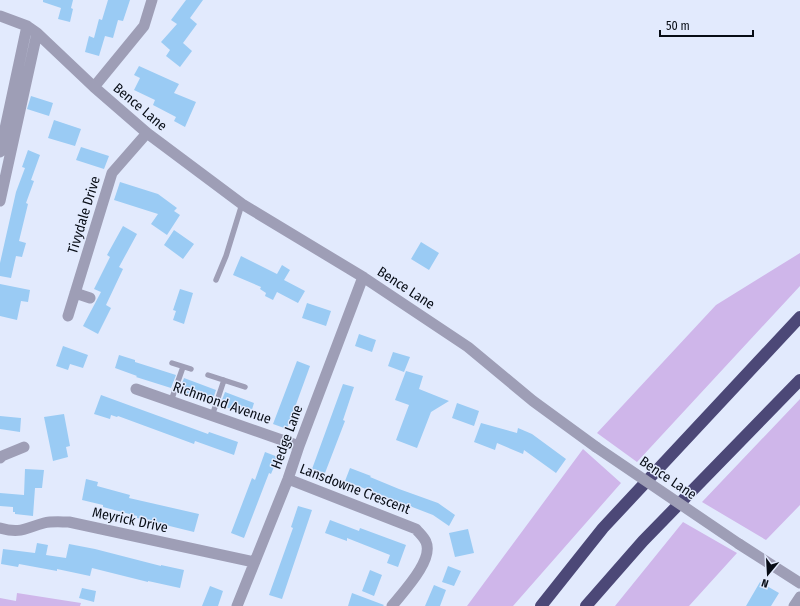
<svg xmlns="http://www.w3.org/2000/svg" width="800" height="606" viewBox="0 0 800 606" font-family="'Fira Sans Condensed',sans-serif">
	<rect width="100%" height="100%" fill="#e2eafd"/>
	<path fill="#cfb6ea" d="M 800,253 L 800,286 L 637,462 L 597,433 L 716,305 Z
		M 800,399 L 800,505 L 766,540 L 702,502 Z
		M 583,449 L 621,483 L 513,606 L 467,606 Z
		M 683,522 L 737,553 L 689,606 L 615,606 Z
		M 17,593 L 81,603 L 80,606 L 0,606 L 0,598 L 16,601 Z"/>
	<path fill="#9acbf4" d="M 43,0 L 73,0 L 71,8 L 73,9 L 70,22 L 58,19 L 61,8 L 43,2 Z
		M 108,0 L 130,0 L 123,21 L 118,20 L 113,38 L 105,36 L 99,56 L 85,52 L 89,36 L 94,38 L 99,19 L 102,20 Z
		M 186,0 L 203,0 L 190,18 L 197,24 L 183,43 L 192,51 L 180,67 L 166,56 L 170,50 L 161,42 L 177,24 L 171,20 Z
		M 139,66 L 179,84 L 174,93 L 196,102 L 185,127 L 174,121 L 176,117 L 153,105 L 155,100 L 134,90 L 140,78 L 134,75 Z
		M 31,96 L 53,103 L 49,116 L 27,109 Z
		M 54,120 L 81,129 L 75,146 L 48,138 Z
		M 81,147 L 109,156 L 104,169 L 76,160 Z
		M 28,150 L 40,155 L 31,180 L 34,181 L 26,203 L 28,204 L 19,241 L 26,243 L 22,257 L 16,256 L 11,278 L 0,276 L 0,263 L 16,192 L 25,168 L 22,167 Z
		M 120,182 L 158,194 L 177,208 L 174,211 L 180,215 L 167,235 L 151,224 L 158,214 L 114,200 Z
		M 123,226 L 137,234 L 119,267 L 123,269 L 106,305 L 111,308 L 98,334 L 83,326 L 101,292 L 94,289 L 110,257 L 107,255 Z
		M 174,230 L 194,244 L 183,259 L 164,245 Z
		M 421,242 L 439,253 L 429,270 L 411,259 Z
		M 241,256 L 277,274 L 282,265 L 290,270 L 284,280 L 305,291 L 298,303 L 277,292 L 273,300 L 265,296 L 266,293 L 260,289 L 261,287 L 233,275 Z
		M 0,284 L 30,290 L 28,302 L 21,301 L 17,320 L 0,316 Z
		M 180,289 L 193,293 L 184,324 L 173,320 L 176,311 L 173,310 Z
		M 307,303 L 331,311 L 326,326 L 302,318 Z
		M 359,334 L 376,340 L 372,352 L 355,346 Z
		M 63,346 L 88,355 L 83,368 L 70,364 L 68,370 L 56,366 Z
		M 393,352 L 410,357 L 404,372 L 388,366 Z
		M 119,355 L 135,360 L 135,362 L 176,375 L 171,388 L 136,377 L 137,376 L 115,368 Z
		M 297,361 L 310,366 L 287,429 L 273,424 Z
		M 406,371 L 423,376 L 419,389 L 449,401 L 431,412 L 417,448 L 396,440 L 409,405 L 395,400 Z
		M 184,378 L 216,390 L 212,402 L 179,391 Z
		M 343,384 L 354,387 L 343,420 L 345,421 L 325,473 L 312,469 Z
		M 225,392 L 254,403 L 250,416 L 220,405 Z
		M 101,395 L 208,434 L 209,432 L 238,442 L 234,455 L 195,441 L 194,444 L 118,416 L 117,417 L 111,415 L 110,419 L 94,414 Z
		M 457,403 L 479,411 L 474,426 L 452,418 Z
		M 64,414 L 70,446 L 66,447 L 68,457 L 53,461 L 44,417 Z
		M 0,416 L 21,418 L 20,432 L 0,429 Z
		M 481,423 L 517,433 L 518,428 L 532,434 L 566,459 L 556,473 L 524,450 L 523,454 L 497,443 L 495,450 L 474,442 Z
		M 265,452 L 278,457 L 271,474 L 269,473 L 244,538 L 231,533 L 252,478 L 255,480 Z
		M 350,468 L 371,476 L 370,477 L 399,489 L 438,503 L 455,515 L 449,526 L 433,515 L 345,481 Z
		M 25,469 L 44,470 L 42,488 L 35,488 L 33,516 L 15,514 L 15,512 L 13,512 L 13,507 L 0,506 L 0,493 L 24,495 Z
		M 86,479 L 98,482 L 97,486 L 130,495 L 129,498 L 199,514 L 194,532 L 137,518 L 137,516 L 103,507 L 103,505 L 82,500 Z
		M 298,506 L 312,510 L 282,599 L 269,595 L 293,528 L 291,527 Z
		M 330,520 L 359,531 L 360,528 L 406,545 L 398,567 L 387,563 L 390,555 L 347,538 L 347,541 L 325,533 Z
		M 468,529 L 474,553 L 455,557 L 449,533 Z
		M 37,543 L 48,545 L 46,555 L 66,558 L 69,544 L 95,549 L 161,566 L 161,565 L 184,570 L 180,588 L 148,581 L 148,582 L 92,568 L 90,576 L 57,569 L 57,571 L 19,564 L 18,567 L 1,564 L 3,549 L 35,553 Z
		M 448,566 L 461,571 L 454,586 L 442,582 Z
		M 370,570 L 382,575 L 374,596 L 362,591 Z
		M 760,582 L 779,593 L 771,606 L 746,606 Z
		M 434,585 L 446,590 L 440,606 L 425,606 Z
		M 210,586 L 223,591 L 218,606 L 202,606 Z
		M 82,588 L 96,591 L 94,602 L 79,598 Z
		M 352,593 L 384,605 L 383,606 L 348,606 Z"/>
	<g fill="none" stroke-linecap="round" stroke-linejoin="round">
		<path stroke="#9e9eb6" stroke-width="5.5" d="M 216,280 L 226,256 L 242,204
			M 172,363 L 191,369
			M 208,375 L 245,387
			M 171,401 L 183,367
			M 212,416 L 224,380"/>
		<path stroke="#9e9eb6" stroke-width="11" d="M 0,16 L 27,26 L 37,33 L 94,87 L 147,133 L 242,204 L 363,277 L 468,347 L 533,401 L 596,447
			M 94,87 L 144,26 L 152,0
			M 0,152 L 27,26
			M 0,201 L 37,33
			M 75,293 L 90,298
			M 68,316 L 112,173 L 147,133
			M 136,389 L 299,446
			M 0,458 L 2,456 L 24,447
			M 288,479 L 416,529 C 419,533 424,537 426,542 C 434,560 403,592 392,606
			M 0,528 C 21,534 25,528 44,523 C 52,521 61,522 69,522 L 254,562
			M 739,544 L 800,583
			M 237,606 L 288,479 L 299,446 L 363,277
			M 794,606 L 800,597"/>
		<path stroke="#4c4877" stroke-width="12" d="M 541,606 L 603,528 L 800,317
			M 586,606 L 643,541 L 800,380"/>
		<path stroke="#9e9eb6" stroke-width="11" d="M 596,447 L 739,544"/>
	</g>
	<g text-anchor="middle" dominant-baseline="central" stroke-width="3" stroke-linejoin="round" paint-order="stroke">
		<g font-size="14" fill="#070c15" stroke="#e2eafd">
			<text transform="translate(140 107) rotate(40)">Bence Lane</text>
			<text transform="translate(84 215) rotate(-73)">Tivydale Drive</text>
			<text transform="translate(406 288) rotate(33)">Bence Lane</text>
			<text transform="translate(222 403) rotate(19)">Richmond Avenue</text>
			<text transform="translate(287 437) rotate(-70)">Hedge Lane</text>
			<text transform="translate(668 478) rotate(34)">Bence Lane</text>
			<text transform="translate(355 489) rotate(21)">Lansdowne Crescent</text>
			<text transform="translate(130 520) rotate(12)">Meyrick Drive</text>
		</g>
	</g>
	<g transform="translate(768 574) rotate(198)" stroke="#e2eafd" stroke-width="3" paint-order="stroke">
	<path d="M0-3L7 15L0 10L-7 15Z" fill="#070c15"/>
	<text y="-6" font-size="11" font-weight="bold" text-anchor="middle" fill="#070c15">N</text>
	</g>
	<path d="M660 30v6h93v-6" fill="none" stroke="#070c15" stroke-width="2"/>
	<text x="666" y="30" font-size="12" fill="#070c15" stroke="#e2eafd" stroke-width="3" paint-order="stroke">50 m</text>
</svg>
